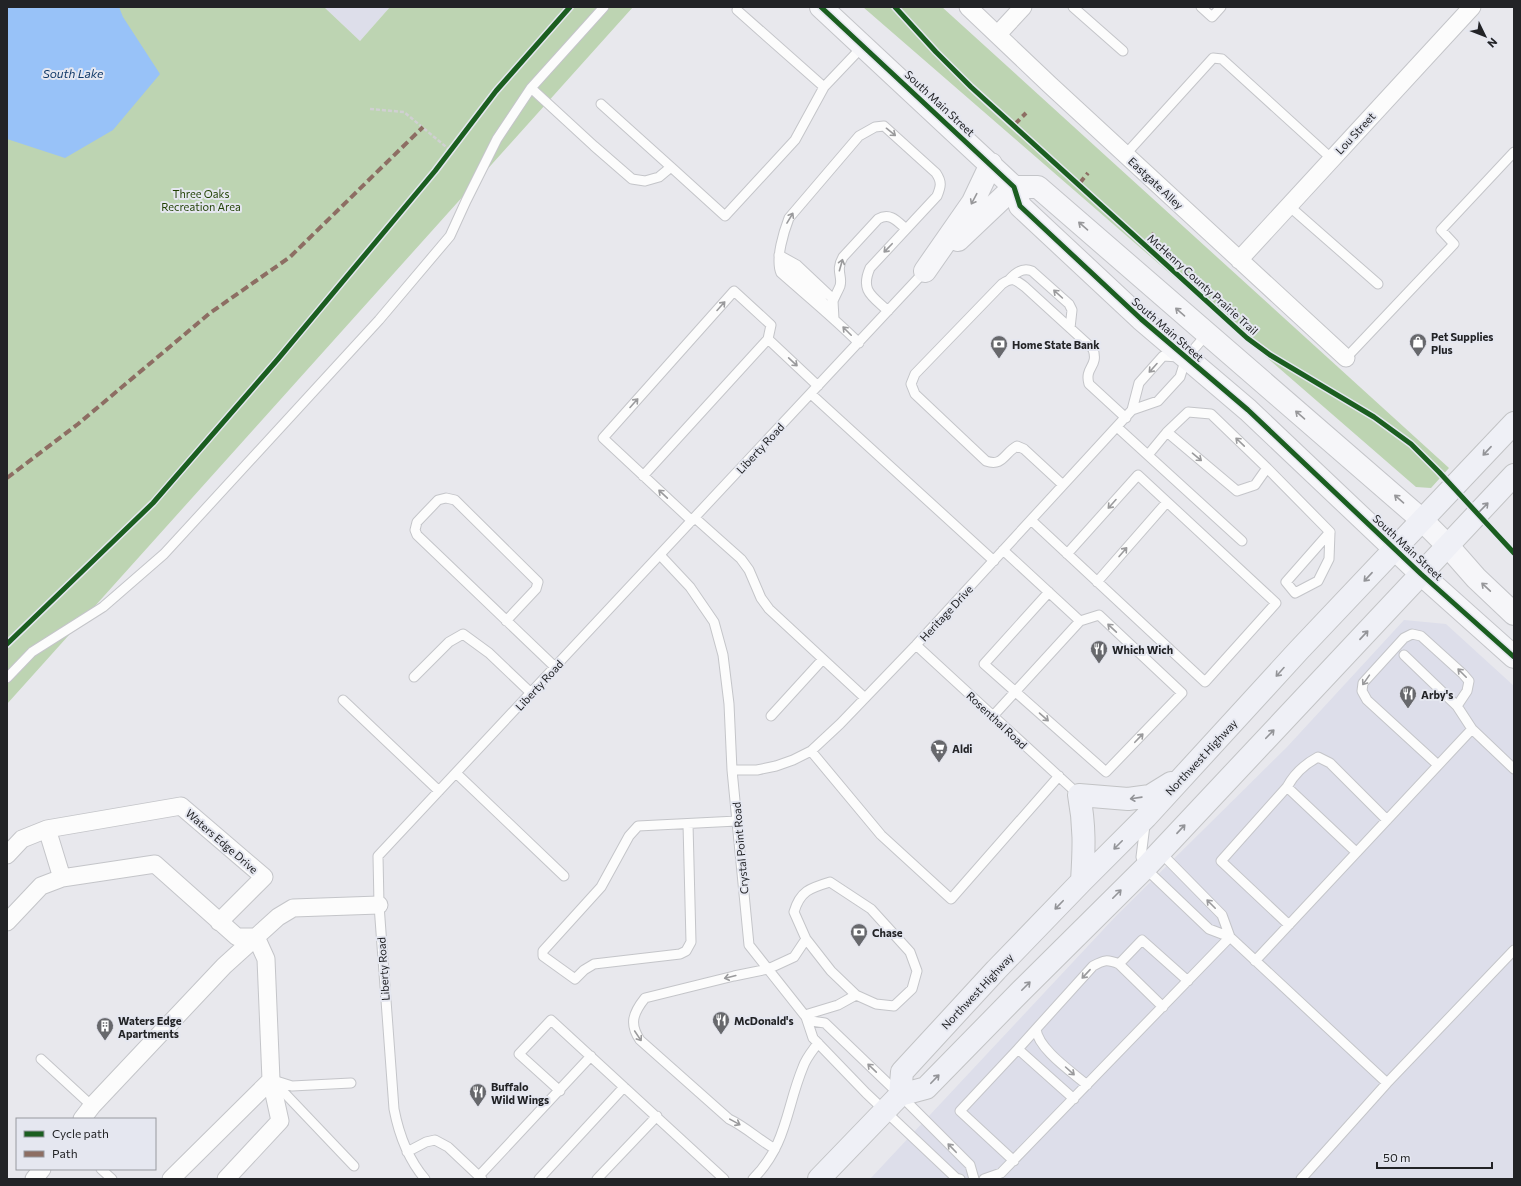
<svg xmlns="http://www.w3.org/2000/svg" width="1521" height="1186" viewBox="0 0 1521 1186" font-family="Commissioner,sans-serif">
	<rect width="100%" height="100%" fill="#e8e8ed"/>
	<path fill="#dddeea" d="M 324,7 L 390,7 L 360,41 Z
		M 1404,620 L 1446,624 L 1514,686 L 1514,1179 L 870,1179 L 1116,916 L 1287,747 Z"/>
	<path fill="#bdd4b2" d="M 7,7 L 324,7 L 360,41 L 390,7 L 633,7 L 7,704 Z
		M 863,7 L 942,7 L 1449,468 L 1431,488 L 1416,487 Z"/>
	<path fill="#98c2f8" d="M 7,7 L 119,7 L 123,17 L 160,74 L 113,130 L 65,158 L 7,139 Z"/>
	<g fill="none" stroke-linecap="round" stroke-linejoin="round">
		<g stroke="#c4c5c9" stroke-width="11">
			<path id="lane" d="M 1073,7 L 1123,51
				M 1201,7 L 1212,17 L 1221,7
				M 737,10 L 824,87
				M 531,88 L 594,146 L 632,179 L 645,181 L 659,177 L 671,167 L 725,216 L 795,140 L 824,87 L 863,46
				M 601,104 L 671,167
				M 1125,155 L 1213,58 L 1222,59 L 1332,159
				M 1289,206 L 1378,284
				M 779,255 L 797,265 L 831,297 L 833,301 L 834,319
				M 779,256 C 793,278 818,291 832,314
				M 1009,280 C 1015,273 1023,267 1032,271 L 1069,304 L 1072,310 L 1070,328
				M 833,301 C 835,296 838,291 840,286 C 843,276 835,271 843,257 L 878,219 C 890,212 897,221 906,229
				M 768,339 L 818,386
				M 859,343 C 834,318 807,296 781,273 C 775,259 784,231 789,218 L 859,136 L 875,127 L 884,126 L 936,173 C 942,182 941,186 937,196 L 870,268 C 860,291 872,296 888,311
				M 1346,358 L 1454,244 L 1441,230 L 1514,152
				M 811,394 L 994,561
				M 1132,410 L 1158,401 L 1180,377 L 1186,358 L 1207,334
				M 1117,427 L 1242,541
				M 1148,455 L 1167,432 L 1188,412 L 1211,414 L 1267,468 L 1255,485 L 1237,491 L 1167,432
				M 1267,468 L 1330,532 L 1286,582 L 1295,593 L 1318,581 L 1329,559 L 1330,532
				M 643,476 L 768,339 L 771,325 L 734,291 L 603,438 L 692,521
				M 1063,485 L 1024,449 L 1017,446 C 1004,453 1003,467 986,461 L 915,394 L 911,384 L 915,374 L 1002,284 C 1012,277 1015,279 1025,287 L 1093,349 C 1099,367 1084,367 1089,384 L 1126,418
				M 695,518 L 741,559 L 749,570 L 761,598 L 769,609 L 865,698
				M 1031,520 L 1205,682 L 1276,603 L 1138,475 L 1067,554
				M 660,555 L 690,587 L 714,622 L 723,655 L 729,704 L 732,770 L 749,945 L 806,1017 L 811,1021 L 825,1023 L 900,1095 L 970,1165 L 974,1179
				M 1097,582 L 1167,502
				M 1049,592 L 984,664 L 1106,772 L 1182,693 L 1099,615 L 1080,621
				M 506,621 L 536,589 L 538,582 L 455,500 L 446,498 L 438,500 L 417,522 L 415,530 L 417,535 L 555,667
				M 916,645 L 1079,795
				M 1404,655 L 1457,706 L 1472,729
				M 414,677 L 449,642 L 463,634 L 489,653 L 531,693
				M 7,678 L 32,652 L 103,607 L 164,554 L 379,320 L 450,236 L 466,201 L 497,139 L 531,88 L 604,7
				M 343,700 L 439,791
				M 771,716 L 823,659
				M 993,716 L 1080,621 L 1003,550
				M 811,751 L 881,835 L 951,899 L 1059,776
				M 1438,765 L 1367,700 L 1362,691 L 1363,683 L 1404,638 L 1412,634 L 1421,636 L 1463,674 L 1469,681 L 1467,691 L 1457,706
				M 732,770 L 757,770 L 776,766 L 793,760 L 811,751 L 840,724 L 916,645 L 1132,410 L 1139,383 L 1163,356 L 1179,357
				M 456,773 L 564,876
				M 1287,787 L 1356,852
				M 688,824 L 691,942 L 686,951 L 680,954 L 594,964 L 584,970 L 575,979 L 543,956 L 543,951 L 601,887 L 629,836 L 638,826 L 737,821
				M 1145,825 L 1141,857 L 1145,868 L 1209,929 L 1230,937 L 1387,1083
				M 1160,852 L 1222,915 L 1230,937
				M 1289,925 L 1221,861 L 1287,787 C 1294,774 1305,764 1318,757 L 1330,763 L 1387,820
				M 1255,961 L 1472,729 L 1514,769
				M 1163,1007 L 1119,964 L 1142,940 L 1188,981
				M 805,1015 L 838,1005 L 856,995 L 876,1004 L 894,1006 L 912,989 L 917,971 L 910,952 L 871,909 L 830,882 C 810,888 800,891 794,912 L 806,939 L 831,971 L 856,995
				M 806,1017 L 813,1038 L 866,1093 L 956,1178 L 960,1179
				M 1018,1049 L 1036,1029
				M 41,1059 L 92,1106
				M 273,1080 L 292,1086 L 351,1083
				M 274,1082 L 354,1166
				M 1087,1085 C 1072,1072 1038,1049 1036,1029 L 1093,966 C 1104,960 1107,959 1119,964
				M 560,1091 L 519,1054 L 551,1020 L 724,1179
				M 775,1149 C 759,1140 746,1127 729,1119 L 640,1040 C 629,1024 633,1013 645,998 L 734,976 L 768,969 L 794,957 L 806,939
				M 407,1152 L 426,1142 L 435,1140 L 448,1147 L 482,1179
				M 1014,1161 L 960,1111 L 1018,1049 L 1074,1099
				M 101,1169 L 112,1179
				M 479,1176 L 591,1056
				M 425,1179 C 408,1159 399,1135 394,1109 L 379,905 L 378,856 L 925,271
				M 539,1179 L 624,1087
				M 597,1179 L 657,1116
				M 753,1179 C 787,1145 786,1108 803,1067 C 806,1058 813,1050 818,1043
				M 984,1179 L 1001,1173 L 1230,937
				M 1301,1179 L 1387,1083 L 1514,950"/>
		</g>
		<g stroke="#c4c5c9" stroke-width="19">
			<path id="street" d="M 968,7 L 1050,85 L 1346,358
				M 998,34 L 1023,7
				M 1239,260 L 1472,7
				M 47,829 L 62,878
				M 7,855 L 22,839 L 47,829 L 181,806 L 264,877 L 219,922
				M 7,922 L 41,886 L 62,878 L 155,864 L 237,937 L 256,937 L 266,959 L 271,1080 L 171,1179
				M 82,1119 L 92,1106 L 224,966 L 278,917 L 293,908 L 379,905
				M 34,1179 L 42,1169
				M 226,1179 L 280,1121 L 271,1080"/>
		</g>
		<g stroke="#c4c5c9" stroke-width="24">
			<path id="secondary" d="M 821,7 L 1014,187 L 1020,206 L 1141,319 L 1248,410 L 1421,574 L 1514,657
				M 1014,187 L 1038,187 L 1422,520 L 1447,545 L 1476,578 L 1514,614
				M 958,240 L 1014,187
				M 925,271 L 973,202 L 991,164"/>
		</g>
		<g stroke="#c2c3c5" stroke-width="24">
			<path id="primary" d="M 1082,881 C 1084,849 1085,826 1079,795 L 1128,799 L 1150,796 L 1171,783
				M 900,1095 L 902,1072 L 996,970 L 1082,881 L 1146,817 L 1299,650 L 1514,423
				M 819,1179 L 900,1095 L 926,1088 L 1021,991 L 1145,868 L 1514,475"/>
		</g>
		<path stroke="#d0d0d2" stroke-width="2.5" stroke-dasharray="4 2" stroke-linecap="butt" d="M 370,109 L 404,112 L 451,151"/>
		<use href="#lane" stroke="#fcfcfc" stroke-width="9"/>
		<use href="#street" stroke="#fcfcfc" stroke-width="17"/>
		<use href="#secondary" stroke="#f6f6f9" stroke-width="22"/>
		<use href="#primary" stroke="#eff0f6" stroke-width="22"/>
		<path stroke="#8d6e63" stroke-width="4" stroke-dasharray="8 4" stroke-linecap="butt" d="M 1014,125 L 1026,113
			M 1079,184 L 1088,173
			M 1145,245 L 1154,233
			M 7,478 L 78,424 L 210,313 L 290,257 L 423,127"/>
		<g stroke="#e5e7f0" stroke-width="8">
			<path id="cycleway" d="M 821,7 L 1014,187 L 1020,206 L 1141,319 L 1248,410 L 1421,574 L 1514,657
				M 895,7 L 936,52 L 971,87 L 1247,338 L 1270,355 L 1374,417 L 1411,444 L 1439,472 L 1514,553
				M 7,644 L 153,503 L 278,359 L 435,171 L 496,91 L 570,7"/>
		</g>
		<use href="#cycleway" stroke="#1b5e20" stroke-width="5"/>
	</g>
	<defs><path id="oneway-shaft" d="M-6 0H5M1.5-3L5.5 0L1.5 3" fill="none" stroke-width="1.6" stroke-linecap="round" stroke-linejoin="round"/></defs>
	<g stroke="#9a9a9c">
		<use href="#oneway-shaft" transform="translate(891 132) rotate(39)"/>
		<use href="#oneway-shaft" transform="translate(790 218) rotate(-59)"/>
		<use href="#oneway-shaft" transform="translate(888 248) rotate(134)"/>
		<use href="#oneway-shaft" transform="translate(841 265) rotate(-74)"/>
		<use href="#oneway-shaft" transform="translate(1058 294) rotate(-138)"/>
		<use href="#oneway-shaft" transform="translate(721 306) rotate(-48)"/>
		<use href="#oneway-shaft" transform="translate(847 331) rotate(-135)"/>
		<use href="#oneway-shaft" transform="translate(793 362) rotate(43)"/>
		<use href="#oneway-shaft" transform="translate(1153 368) rotate(132)"/>
		<use href="#oneway-shaft" transform="translate(634 403) rotate(-48)"/>
		<use href="#oneway-shaft" transform="translate(1240 442) rotate(-136)"/>
		<use href="#oneway-shaft" transform="translate(1197 457) rotate(40)"/>
		<use href="#oneway-shaft" transform="translate(663 494) rotate(-137)"/>
		<use href="#oneway-shaft" transform="translate(1112 504) rotate(132)"/>
		<use href="#oneway-shaft" transform="translate(1123 552) rotate(-49)"/>
		<use href="#oneway-shaft" transform="translate(1112 628) rotate(-137)"/>
		<use href="#oneway-shaft" transform="translate(1462 673) rotate(-135)"/>
		<use href="#oneway-shaft" transform="translate(1366 680) rotate(125)"/>
		<use href="#oneway-shaft" transform="translate(1044 717) rotate(41)"/>
		<use href="#oneway-shaft" transform="translate(1139 738) rotate(-46)"/>
		<use href="#oneway-shaft" transform="translate(1211 904) rotate(-135)"/>
		<use href="#oneway-shaft" transform="translate(1086 974) rotate(133)"/>
		<use href="#oneway-shaft" transform="translate(730 977) rotate(166)"/>
		<use href="#oneway-shaft" transform="translate(638 1036) rotate(56)"/>
		<use href="#oneway-shaft" transform="translate(872 1068) rotate(-136)"/>
		<use href="#oneway-shaft" transform="translate(1070 1071) rotate(42)"/>
		<use href="#oneway-shaft" transform="translate(735 1122) rotate(29)"/>
		<use href="#oneway-shaft" transform="translate(952 1148) rotate(-134)"/>
	</g>
	<g stroke="#97979a">
		<use href="#oneway-shaft" transform="translate(974 199) rotate(118)"/>
		<use href="#oneway-shaft" transform="translate(1083 226) rotate(-139)"/>
		<use href="#oneway-shaft" transform="translate(1180 312) rotate(-139)"/>
		<use href="#oneway-shaft" transform="translate(1300 415) rotate(-139)"/>
		<use href="#oneway-shaft" transform="translate(1399 499) rotate(-139)"/>
		<use href="#oneway-shaft" transform="translate(1486 587) rotate(-137)"/>
	</g>
	<g stroke="#939498">
		<use href="#oneway-shaft" transform="translate(1487 451) rotate(133)"/>
		<use href="#oneway-shaft" transform="translate(1484 507) rotate(-46)"/>
		<use href="#oneway-shaft" transform="translate(1368 577) rotate(133)"/>
		<use href="#oneway-shaft" transform="translate(1364 635) rotate(-47)"/>
		<use href="#oneway-shaft" transform="translate(1280 672) rotate(132)"/>
		<use href="#oneway-shaft" transform="translate(1270 734) rotate(-46)"/>
		<use href="#oneway-shaft" transform="translate(1136 798) rotate(172)"/>
		<use href="#oneway-shaft" transform="translate(1181 829) rotate(-47)"/>
		<use href="#oneway-shaft" transform="translate(1118 845) rotate(135)"/>
		<use href="#oneway-shaft" transform="translate(1117 894) rotate(-45)"/>
		<use href="#oneway-shaft" transform="translate(1059 905) rotate(134)"/>
		<use href="#oneway-shaft" transform="translate(1026 986) rotate(-45)"/>
		<use href="#oneway-shaft" transform="translate(935 1079) rotate(-46)"/>
	</g>
	<defs>
		<g id="shop-pin" transform="scale(0.9)"><path d="M0 17L-7.5 6A9.5 9.5 0 1 1 7.5 6Z" fill="#67686c" stroke="#e5e7f0"/><path d="M-5-2.5h2.3a2.7 3.5 0 0 1 5.4 0H5L5.5 6h-11ZM-1.5-2.5h3a1.5 2.3 0 0 0-3 0Z" fill="#fff"/></g>
		<g id="bank-pin" transform="scale(0.9)"><path d="M0 17L-7.5 6A9.5 9.5 0 1 1 7.5 6Z" fill="#67686c" stroke="#e5e7f0"/><path d="M-6-4H6V4H-6ZM0-2.3a2.3 2.3 0 1 0 0 4.6a2.3 2.3 0 1 0 0-4.6Z" fill="#fff"/></g>
		<g id="restaurant-pin" transform="scale(0.9)"><path d="M0 17L-7.5 6A9.5 9.5 0 1 1 7.5 6Z" fill="#67686c" stroke="#e5e7f0"/><path d="M-5-6h1v4h1v-4h1v4h1v-4h1v5L-1.5 .5V6h-2V.5L-5-1ZM5-6V6H3V1.5H1.5Q1.5-4 5-6Z" fill="#fff"/></g>
		<g id="supermarket-pin" transform="scale(0.9)"><path d="M0 17L-7.5 6A9.5 9.5 0 1 1 7.5 6Z" fill="#67686c" stroke="#e5e7f0"/><path d="M-6-5.5h2.5l.6 2H6L4.5 2H-2.5L-4.4-4H-6ZM-1.5 3.2a1.3 1.3 0 1 0 .1 0ZM3 3.2a1.3 1.3 0 1 0 .1 0Z" fill="#fff"/></g>
		<g id="building-pin" transform="scale(0.9)"><path d="M0 17L-7.5 6A9.5 9.5 0 1 1 7.5 6Z" fill="#67686c" stroke="#e5e7f0"/><path d="M-4-6H4V6H1V3H-1V6H-4ZM-2.5-4.3h1.7v1.8h-1.7ZM.8-4.3h1.7v1.8H.8ZM-2.5-1h1.7V.8h-1.7ZM.8-1h1.7V.8H.8Z" fill="#fff"/></g>
	</defs>
	<g fill-rule="evenodd">
		<use href="#shop-pin" x="1418" y="342"/>
		<use href="#bank-pin" x="999" y="344"/>
		<use href="#restaurant-pin" x="1099" y="649"/>
		<use href="#restaurant-pin" x="1408" y="694"/>
		<use href="#supermarket-pin" x="939" y="748"/>
		<use href="#bank-pin" x="859" y="932"/>
		<use href="#restaurant-pin" x="721" y="1020"/>
		<use href="#building-pin" x="105" y="1026"/>
		<use href="#restaurant-pin" x="478" y="1092"/>
	</g>
	<g text-anchor="middle" dominant-baseline="central" stroke-width="4" stroke-linejoin="round" paint-order="stroke">
		<g font-size="11" fill="#222326" stroke="#e5e7f0">
			<text transform="translate(940 103) rotate(43)">South Main Street</text>
			<text transform="translate(1355 133) rotate(-47)">Lou Street</text>
			<text transform="translate(1156 183) rotate(43)">Eastgate Alley</text>
			<text transform="translate(1203 284) rotate(42)">McHenry County Prairie Trail</text>
			<text transform="translate(1168 329) rotate(41)">South Main Street</text>
			<text transform="translate(760 448) rotate(-47)">Liberty Road</text>
			<text transform="translate(1408 547) rotate(43)">South Main Street</text>
			<text transform="translate(946 613) rotate(-47)">Heritage Drive</text>
			<text transform="translate(539 685) rotate(-47)">Liberty Road</text>
			<text transform="translate(997 720) rotate(43)">Rosenthal Road</text>
			<text transform="translate(1201 757) rotate(-47)">Northwest Highway</text>
			<text transform="translate(222 841) rotate(41)">Waters Edge Drive</text>
			<text transform="translate(740 848) rotate(-95)">Crystal Point Road</text>
			<text transform="translate(383 969) rotate(-94)">Liberty Road</text>
			<text transform="translate(977 991) rotate(-47)">Northwest Highway</text>
		</g>
		<g font-size="11" fill="#1f3f02" stroke="#e5e7f0">
			<text x="201" y="193">Three Oaks<tspan x="201" dy="13">Recreation Area</tspan></text>
		</g>
		<g font-size="11" font-weight="bold" fill="#222326" stroke="#e5e7f0" text-anchor="start">
			<text x="1431" y="336">Pet Supplies<tspan x="1431" dy="13">Plus</tspan></text>
			<text x="1012" y="344">Home State Bank</text>
			<text x="1112" y="649">Which Wich</text>
			<text x="1421" y="694">Arby's</text>
			<text x="952" y="748">Aldi</text>
			<text x="872" y="932">Chase</text>
			<text x="118" y="1020">Waters Edge<tspan x="118" dy="13">Apartments</tspan></text>
			<text x="734" y="1020">McDonald's</text>
			<text x="491" y="1086">Buffalo<tspan x="491" dy="13">Wild Wings</tspan></text>
		</g>
		<g font-size="12" font-style="italic" fill="#113968" stroke="#e5e7f0">
			<text x="73" y="73">South Lake</text>
		</g>
	</g>
	<rect width="1521" height="1186" fill="none" stroke="#222326" stroke-width="16"/>
	<rect x="16" y="1118" width="140" height="52" fill="#e5e7f0" stroke="#97999f"/>
	<rect x="24" y="1131" width="20" height="6" fill="#1b5e20" stroke="#97999f"/>
	<text x="52" y="1138" font-size="12" fill="#222326">Cycle path</text>
	<rect x="24" y="1151" width="20" height="6" fill="#8d6e63" stroke="#97999f"/>
	<text x="52" y="1158" font-size="12" fill="#222326">Path</text>
	<g transform="translate(1485 36) rotate(133)" stroke="#e5e7f0" stroke-width="3" paint-order="stroke">
	<path d="M0-3L7 15L0 10L-7 15Z" fill="#222326"/>
	<text y="-6" font-size="11" font-weight="bold" text-anchor="middle" fill="#222326">N</text>
	</g>
	<path d="M1377 1162v6h115v-6" fill="none" stroke="#222326" stroke-width="2"/>
	<text x="1383" y="1162" font-size="12" fill="#222326" stroke="#e5e7f0" stroke-width="3" paint-order="stroke">50 m</text>
</svg>
